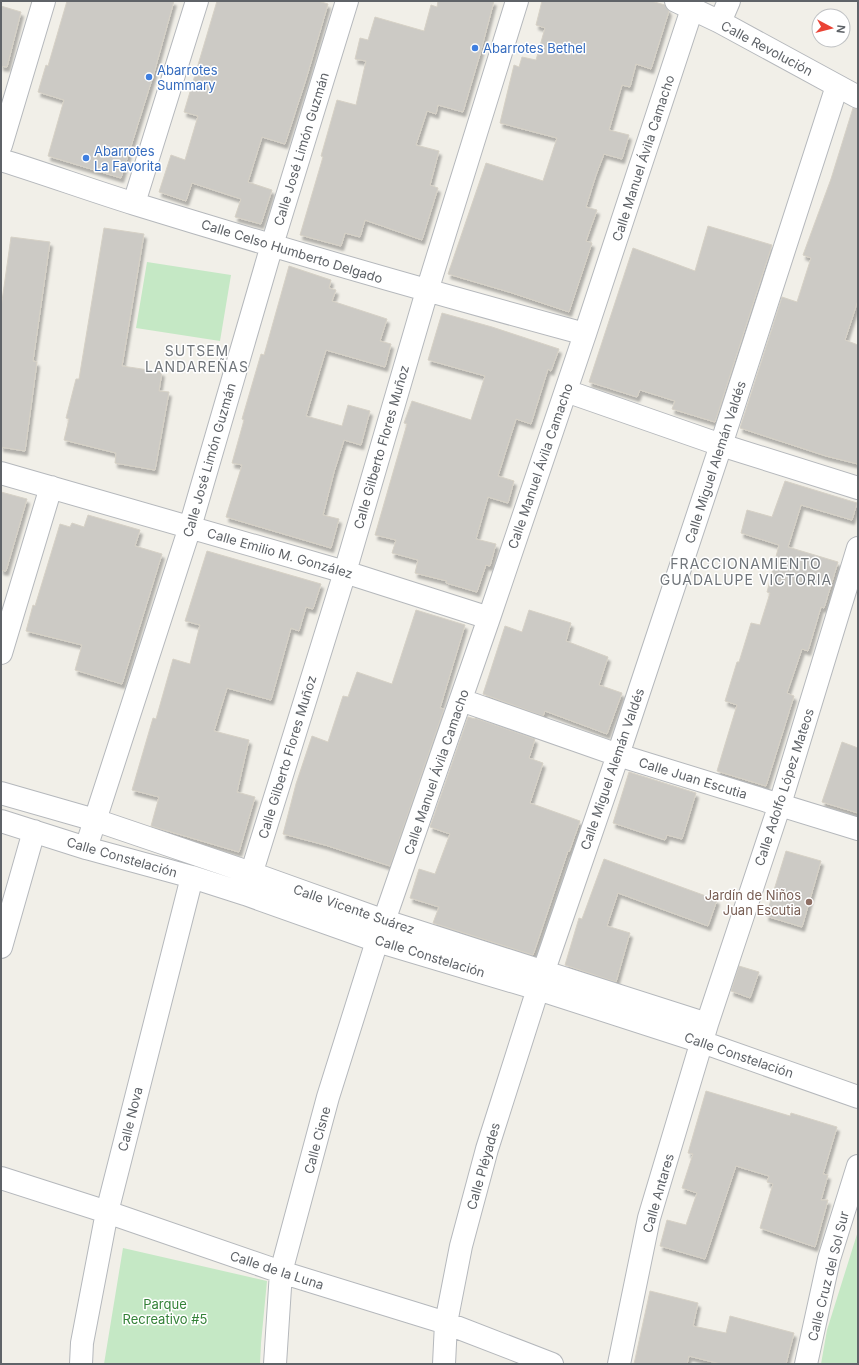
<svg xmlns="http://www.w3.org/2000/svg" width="859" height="1365" viewBox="0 0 859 1365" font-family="Inter,sans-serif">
	<defs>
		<filter id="shadow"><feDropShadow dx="2.5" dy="4.5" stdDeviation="1" flood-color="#0004"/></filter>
	</defs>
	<rect width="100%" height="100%" fill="#f1efe8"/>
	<path fill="#c5e8c5" d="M 147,262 L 231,275 L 220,341 L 136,328 Z
		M 858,1231 L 858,1364 L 821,1364 L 827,1330 Z
		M 123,1248 L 267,1281 L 261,1343 L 260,1364 L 104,1364 Z"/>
	<path fill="#cccac5" stroke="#d6d1c6" filter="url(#shadow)" d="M 67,1 L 174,1 L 154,73 L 121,178 L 48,156 L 64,100 L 38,92 L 46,65 L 48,66 Z
		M 217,1 L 318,1 L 328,4 L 307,76 L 285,144 L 262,137 L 248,182 L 272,190 L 261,224 L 235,217 L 241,199 L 192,183 L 186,201 L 159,192 L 171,155 L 185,160 L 198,116 L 184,112 Z
		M 438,1 L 494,1 L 480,54 L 463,112 L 438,105 L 436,114 L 427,111 L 416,145 L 439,151 L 430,185 L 438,188 L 422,240 L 365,220 L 360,237 L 345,233 L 341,246 L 300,235 L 323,157 L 321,156 L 337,100 L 356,105 L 366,61 L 355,59 L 360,38 L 368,40 L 375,17 L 424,31 L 431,5 L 437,7 Z
		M 542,1 L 651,1 L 665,5 L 669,11 L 651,69 L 636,64 L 630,87 L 622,85 L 609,130 L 629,135 L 622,159 L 604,154 L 596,175 L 586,207 L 597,210 L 586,241 L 592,243 L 569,312 L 509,292 L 448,274 L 486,163 L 543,181 L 557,138 L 500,123 L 514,65 L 519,67 L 522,57 L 536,60 L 545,28 L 536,25 Z
		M 1,6 L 21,12 L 7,67 L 1,66 Z
		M 853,108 L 858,109 L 858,300 L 845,340 L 858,345 L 858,464 L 826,456 L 740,428 L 782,297 L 797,302 L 811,258 L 803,255 L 831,179 Z
		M 708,226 L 772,245 L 715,422 L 672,409 L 675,401 L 640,390 L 637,397 L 589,382 L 633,248 L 695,271 Z
		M 104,228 L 144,234 L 122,366 L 162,372 L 159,391 L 169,392 L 155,470 L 115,463 L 116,453 L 64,440 L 69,419 L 66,418 L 76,379 L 79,379 Z
		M 11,237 L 50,242 L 33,361 L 37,362 L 25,451 L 1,447 L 1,308 Z
		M 289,266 L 331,280 L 329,288 L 336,290 L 332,301 L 387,319 L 380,341 L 391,344 L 385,367 L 326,350 L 306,416 L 342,426 L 348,405 L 370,411 L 361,445 L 344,440 L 334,472 L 323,515 L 339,519 L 331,548 L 226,517 L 242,465 L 232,463 L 244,420 L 242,419 L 261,354 L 264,355 Z
		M 442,313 L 492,327 L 559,349 L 551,371 L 548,369 L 531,424 L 516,419 L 498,476 L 514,481 L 508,503 L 488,497 L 476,539 L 496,544 L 490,566 L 486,565 L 477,592 L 446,583 L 447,581 L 415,573 L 418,560 L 392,553 L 396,540 L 375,535 L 407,424 L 404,423 L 412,401 L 471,420 L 485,376 L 428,360 Z
		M 785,481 L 857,503 L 852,520 L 801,505 L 788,547 L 838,562 L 824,608 L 821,607 L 808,651 L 802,649 L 787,693 L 794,696 L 766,786 L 717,771 L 737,705 L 725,701 L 737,662 L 739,662 L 751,623 L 760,625 L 770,593 L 767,592 L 779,545 L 741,533 L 747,510 L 772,517 Z
		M 1,492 L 27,499 L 6,571 L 1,570 Z
		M 88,515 L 140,530 L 135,546 L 162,554 L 122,684 L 75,670 L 82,645 L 26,631 L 33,605 L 35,606 L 60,524 L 70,527 L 72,523 L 84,527 Z
		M 207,551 L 321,584 L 313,609 L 306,607 L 299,631 L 291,628 L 271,700 L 227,688 L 214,731 L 249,740 L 237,792 L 255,797 L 239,852 L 151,826 L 159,797 L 132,790 L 153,718 L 156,719 L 173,659 L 190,664 L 200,625 L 185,621 Z
		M 416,610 L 465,625 L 440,708 L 444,709 L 390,866 L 325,845 L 283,834 L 296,784 L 312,736 L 328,742 L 343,696 L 348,697 L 357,672 L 392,684 Z
		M 529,610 L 571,623 L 566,641 L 608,657 L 599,685 L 622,693 L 607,734 L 545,711 L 543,716 L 483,694 L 505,626 L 522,632 Z
		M 468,717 L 475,719 L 475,718 L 535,739 L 529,758 L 543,763 L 530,803 L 580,821 L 569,852 L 568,851 L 533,955 L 433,923 L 439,907 L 410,898 L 419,869 L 435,874 L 450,834 L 430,827 Z
		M 842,742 L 858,748 L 858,813 L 822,802 Z
		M 629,772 L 696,793 L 682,839 L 667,835 L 665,840 L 613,823 Z
		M 786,851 L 821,861 L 802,927 L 766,916 Z
		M 604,859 L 717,900 L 708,926 L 618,893 L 607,926 L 630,933 L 616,982 L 565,965 L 579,918 L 582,919 Z
		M 739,966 L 759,972 L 750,998 L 731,991 Z
		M 706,1091 L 790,1116 L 791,1113 L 837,1127 L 823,1174 L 828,1175 L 821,1200 L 828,1200 L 815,1247 L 760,1228 L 773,1184 L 767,1182 L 769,1176 L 736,1166 L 705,1259 L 660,1246 L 667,1220 L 686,1225 L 697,1193 L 682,1188 L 693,1154 L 688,1153 Z
		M 650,1291 L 698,1303 L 693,1326 L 726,1333 L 730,1316 L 794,1333 L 786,1364 L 721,1364 L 689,1356 L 687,1364 L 634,1364 Z"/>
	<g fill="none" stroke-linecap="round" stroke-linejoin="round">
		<g stroke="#b5b8bc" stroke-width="24">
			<path id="minor" d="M 676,1 L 720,22 L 858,97
				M 720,22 L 729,1
				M 1,145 L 44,1
				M 1,160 C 46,174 90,190 135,204 C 284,250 434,293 585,334
				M 134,203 L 197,1
				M 566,391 L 721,445 L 858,488
				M 1,473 L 345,572 L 489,618
				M 1,653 L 51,487
				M 461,700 L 618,755 L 858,829
				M 1,793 L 95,820 L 251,873 L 385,921 L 707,1024
				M 1,821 L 86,848 L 192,877 L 245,894 L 377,941 L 538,989 L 702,1042 L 858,1097
				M 86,848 L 190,527 L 272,245 L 347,1
				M 245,894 L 345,572 L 427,291 L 517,1
				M 1,947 L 34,831
				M 1,1178 L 107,1212 L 281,1272 L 446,1323 L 552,1364
				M 81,1364 L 82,1343 L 107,1212 L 192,877
				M 275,1364 L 281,1272 L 328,1097 L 377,941 L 489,618 L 585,334 L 692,9
				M 444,1364 L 446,1323 L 461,1246 L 487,1149 L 543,973 L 618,755 L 721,445 L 837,86
				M 619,1364 L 649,1218 L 707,1024 L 780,804 L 858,548
				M 806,1364 L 829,1259 L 858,1166"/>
		</g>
		<use href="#minor" stroke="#fff" stroke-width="22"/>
	</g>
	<g fill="#3f7fe0" stroke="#fff" stroke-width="1.5">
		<circle cx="475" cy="48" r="4"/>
		<circle cx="149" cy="77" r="4"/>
		<circle cx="86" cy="158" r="4"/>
	</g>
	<circle fill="#8d6e63" stroke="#fff" stroke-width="1.5" cx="809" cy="902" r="4"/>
	<g text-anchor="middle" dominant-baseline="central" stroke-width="3" stroke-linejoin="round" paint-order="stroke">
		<g font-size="13" fill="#366cbe" stroke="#fff" text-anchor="start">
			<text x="483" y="48">Abarrotes Bethel</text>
			<text x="157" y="70">Abarrotes<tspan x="157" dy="15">Summary</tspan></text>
			<text x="94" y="151">Abarrotes<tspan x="94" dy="15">La Favorita</tspan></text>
		</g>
		<g font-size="13" fill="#5f6368" stroke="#fff">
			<text transform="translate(767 48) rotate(28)">Calle Revolución</text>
			<text transform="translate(301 149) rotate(-73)">Calle José Limón Guzmán</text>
			<text transform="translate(643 158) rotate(-72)">Calle Manuel Ávila Camacho</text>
			<text transform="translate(292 251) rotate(17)">Calle Celso Humberto Delgado</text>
			<text transform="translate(381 447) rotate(-74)">Calle Gilberto Flores Muñoz</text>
			<text transform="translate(209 460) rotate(-74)">Calle José Limón Guzmán</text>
			<text transform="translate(715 462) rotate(-72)">Calle Miguel Alemán Valdés</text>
			<text transform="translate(540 466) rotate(-71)">Calle Manuel Ávila Camacho</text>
			<text transform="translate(280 553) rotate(16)">Calle Emilio M. González</text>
			<text transform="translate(287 757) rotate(-73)">Calle Gilberto Flores Muñoz</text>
			<text transform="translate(612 769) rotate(-71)">Calle Miguel Alemán Valdés</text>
			<text transform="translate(436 772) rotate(-71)">Calle Manuel Ávila Camacho</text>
			<text transform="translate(693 778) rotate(17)">Calle Juan Escutia</text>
			<text transform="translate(784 787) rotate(-72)">Calle Adolfo López Mateos</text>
			<text transform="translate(122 857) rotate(16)">Calle Constelación</text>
			<text transform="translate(354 909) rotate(19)">Calle Vicente Suárez</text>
			<text transform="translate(430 956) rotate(17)">Calle Constelación</text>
			<text transform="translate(739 1055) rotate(19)">Calle Constelación</text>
			<text transform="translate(130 1119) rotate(-76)">Calle Nova</text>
			<text transform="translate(317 1140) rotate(-75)">Calle Cisne</text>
			<text transform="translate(483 1166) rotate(-74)">Calle Pléyades</text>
			<text transform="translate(658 1193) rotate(-74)">Calle Antares</text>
			<text transform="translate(277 1270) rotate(18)">Calle de la Luna</text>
			<text transform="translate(828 1276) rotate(-76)">Calle Cruz del Sol Sur</text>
		</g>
		<g font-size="13" fill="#785e54" stroke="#fff" text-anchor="end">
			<text x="801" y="895">Jardín de Niños<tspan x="801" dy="15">Juan Escutia</tspan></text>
		</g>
		<g font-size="13" fill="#348238" stroke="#fff">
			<text x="165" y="1304">Parque<tspan x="165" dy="15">Recreativo #5</tspan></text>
		</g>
		<g font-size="14" letter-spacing="1" fill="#70757a" stroke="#fff">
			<text x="197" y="350">SUTSEM<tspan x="197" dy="16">LANDAREÑAS</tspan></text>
			<text x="746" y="563">FRACCIONAMIENTO<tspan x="746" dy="16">GUADALUPE VICTORIA</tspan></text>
		</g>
	</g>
	<rect width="859" height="1365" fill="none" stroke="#5f6368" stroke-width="4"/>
	<g transform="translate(831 28) rotate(97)"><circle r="19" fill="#ffffff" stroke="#bfc1c3"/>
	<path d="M0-3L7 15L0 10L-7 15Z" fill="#ea4335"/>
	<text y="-6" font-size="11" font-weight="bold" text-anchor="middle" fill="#5f6368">N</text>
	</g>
</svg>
